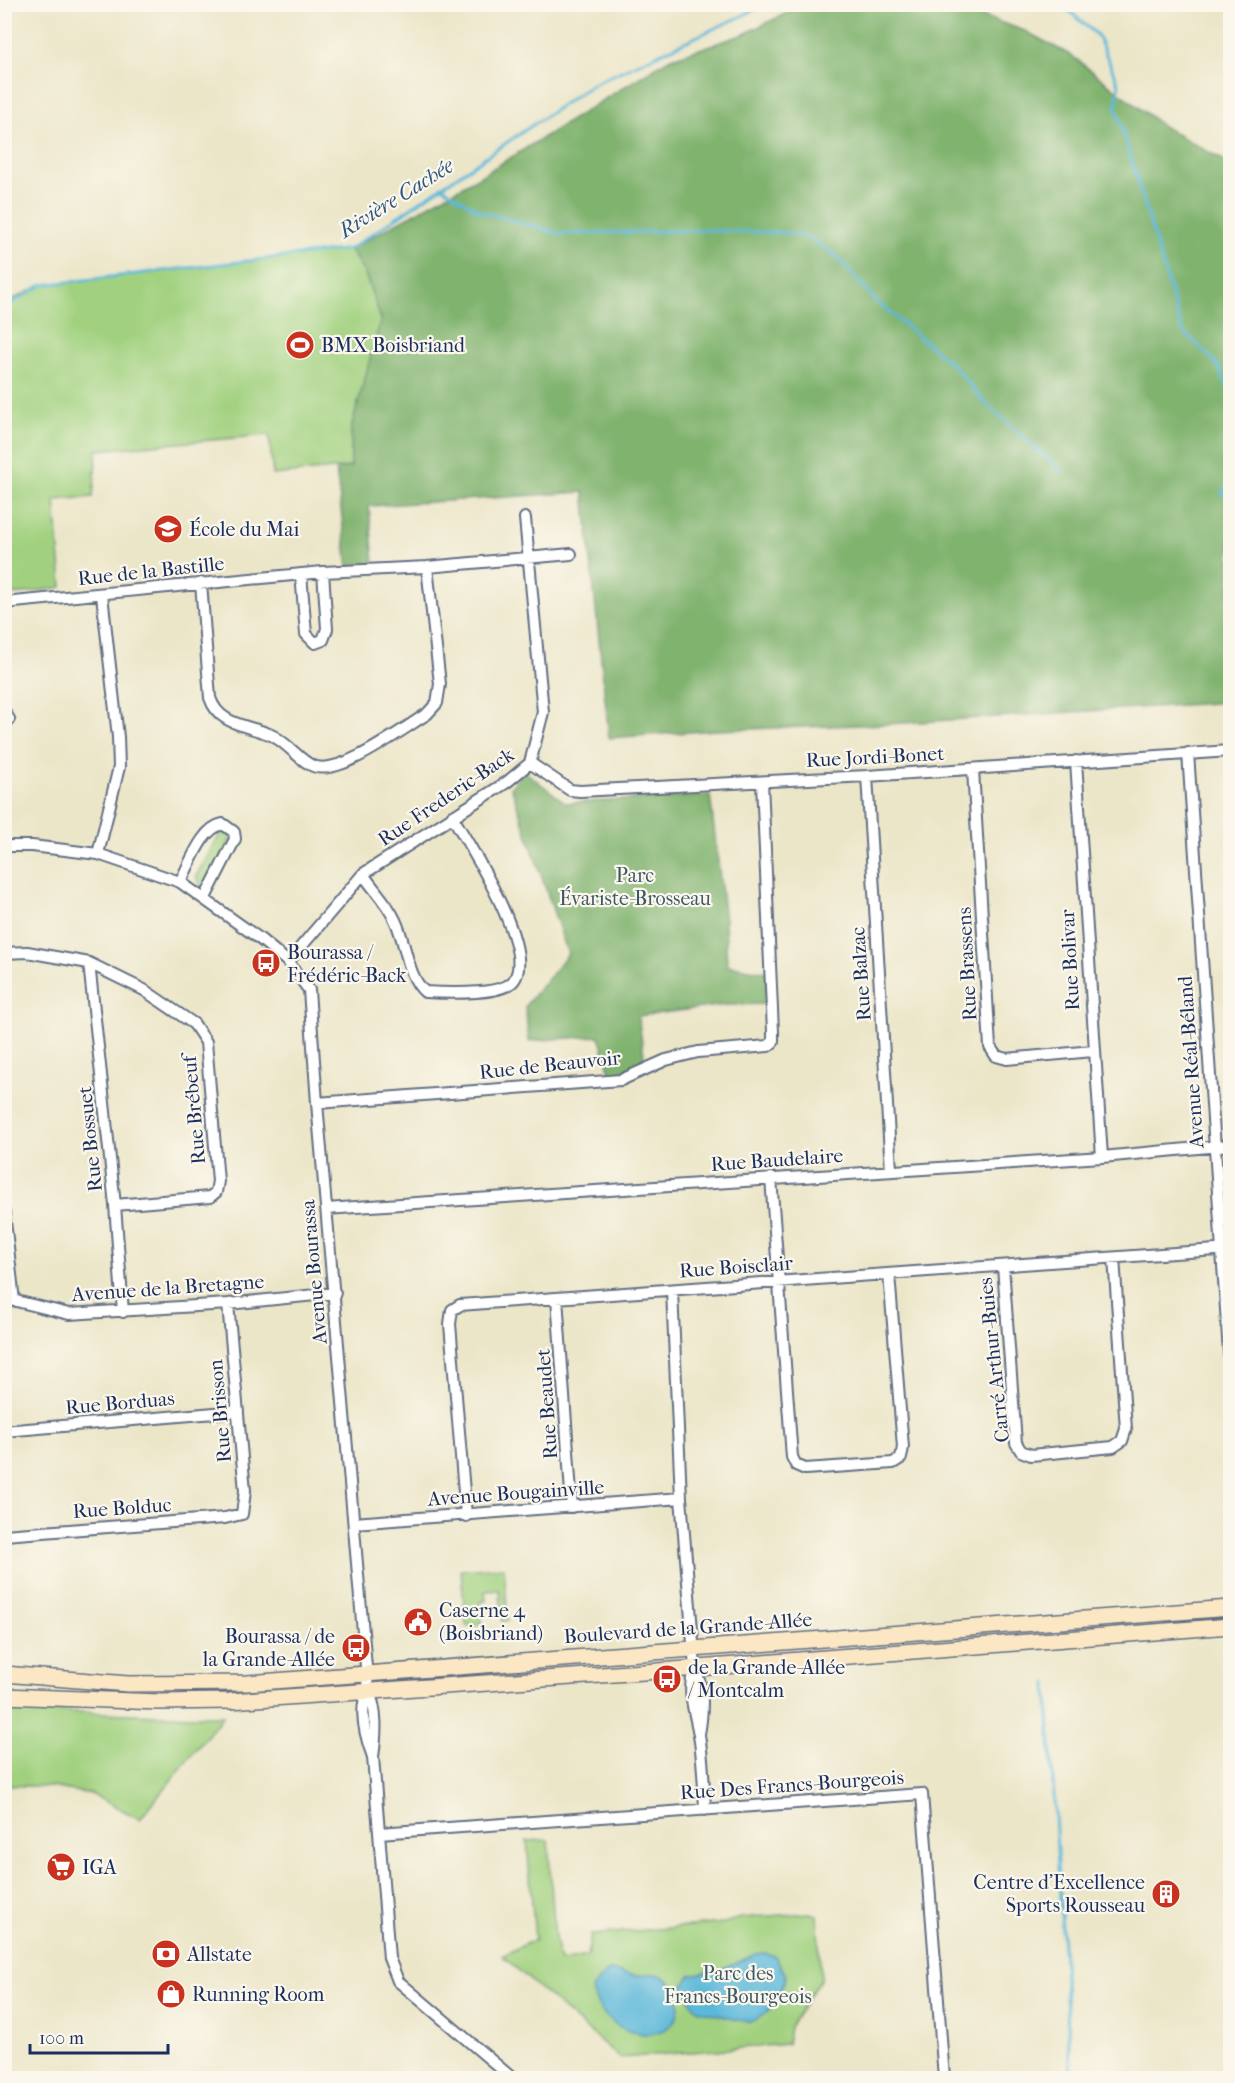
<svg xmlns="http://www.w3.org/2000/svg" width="1235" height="2083" viewBox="0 0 1235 2083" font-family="'IM FELL French Canon',serif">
	<rect width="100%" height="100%" fill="#fbf7ec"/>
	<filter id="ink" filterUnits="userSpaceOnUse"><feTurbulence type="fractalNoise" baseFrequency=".0167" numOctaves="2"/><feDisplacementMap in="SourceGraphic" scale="12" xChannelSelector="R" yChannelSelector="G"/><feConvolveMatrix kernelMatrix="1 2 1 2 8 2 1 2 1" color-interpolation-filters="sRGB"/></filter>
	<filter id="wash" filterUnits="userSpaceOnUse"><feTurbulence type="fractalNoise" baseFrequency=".008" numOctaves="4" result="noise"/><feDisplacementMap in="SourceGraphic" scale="24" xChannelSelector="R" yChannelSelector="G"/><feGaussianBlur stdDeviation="1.35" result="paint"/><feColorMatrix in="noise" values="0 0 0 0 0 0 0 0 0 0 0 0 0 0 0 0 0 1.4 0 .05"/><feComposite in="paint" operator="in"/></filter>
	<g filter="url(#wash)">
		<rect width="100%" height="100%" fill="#ece6c9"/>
		<path fill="#a1d17f" stroke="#5e806e" stroke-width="1.5" d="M 350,249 L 365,274 L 381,319 L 351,429 L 351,467 L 273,475 L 269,435 L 97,450 L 93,497 L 55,500 L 62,587 L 5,596 L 5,303 L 42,285 Z
			M 227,833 L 232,836 L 210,884 L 200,885 L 196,876 L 219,836 Z
			M 504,1567 L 508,1620 L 502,1621 L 500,1590 L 485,1591 L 486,1601 L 480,1602 L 482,1625 L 466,1626 L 461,1570 Z
			M 5,1710 C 78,1711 150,1716 223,1716 L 140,1819 L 91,1794 L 51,1787 L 5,1785 Z
			M 548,1840 L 555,1938 L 560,1961 L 587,1956 L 591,1935 L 724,1923 L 741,1918 L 809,1913 L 817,1915 L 821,1978 L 790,2027 L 787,2044 L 620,2058 L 502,1956 L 535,1939 L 527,1841 Z"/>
		<path fill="#80b36e" stroke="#4e7166" stroke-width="1.5" d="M 803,5 L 951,5 L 1025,31 L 1072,56 L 1164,127 L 1230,164 L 1230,702 L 888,724 L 716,730 L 609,738 L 584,492 L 369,506 L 374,563 L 348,567 L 336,469 L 351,467 L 351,429 L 381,319 L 365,274 L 350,249 L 481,176 L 669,59 L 742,35 Z
			M 524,771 L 566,803 L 710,795 L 725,920 L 727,965 L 766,972 L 767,1004 L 725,1005 L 638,1016 L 645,1062 L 611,1076 L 599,1036 L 529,1041 L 525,1006 L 568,954 L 511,787 Z"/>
		<path fill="#5cb8da" stroke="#3c749c" stroke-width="1.5" d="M 764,1953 L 775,1956 L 786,1975 C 782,1991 768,2020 749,2021 C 740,2022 730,2018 722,2016 C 696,2009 696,2014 683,1988 L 690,1975 L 723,1969 L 756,1954 Z
			M 609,1971 C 619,1971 627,1975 637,1976 C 644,1976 652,1972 659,1975 C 680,1982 687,2016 667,2028 C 637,2046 597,2020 592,1989 L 601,1977 Z"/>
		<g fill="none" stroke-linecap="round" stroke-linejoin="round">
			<path stroke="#5cb8da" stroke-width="3" d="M 1061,4 L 1098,36 L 1119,85 L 1116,108 L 1182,330 L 1217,364 L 1230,392
				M 441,186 L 479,211 L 561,234 L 705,230 L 788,233 L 808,237 L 835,255 L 876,301 L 953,365 L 985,403 L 1063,472
				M 4,308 L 42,285 L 350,249 L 593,84 L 768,4
				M 1230,481 L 1222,493 L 1230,499
				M 1047,1683 L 1071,2078"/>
		</g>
	</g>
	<g filter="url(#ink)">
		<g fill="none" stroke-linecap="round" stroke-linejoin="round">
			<g stroke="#646f83" stroke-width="14">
				<path id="street" d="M 301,574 L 306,634 L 315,643 L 323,640 L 327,629 L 323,572
					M 201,583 L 210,698 C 219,725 246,725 269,734 C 287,741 299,761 313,766 C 340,777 402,729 427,714 L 437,703 L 440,684 L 427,567
					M 4,603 L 323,572 L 427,567 L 571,554
					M 4,712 L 9,719 L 4,725
					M 1188,753 L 1230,1368
					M 1076,761 L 1102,1157
					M 530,763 L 570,790 L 580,791 L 867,776 L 1230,751
					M 973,770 L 990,1047 L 996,1056 L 1007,1059 L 1093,1051
					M 867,776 L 891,1170
					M 4,846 L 32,846 L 98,854 L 180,882 L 260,939 L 288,962 L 309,990 L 317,1103 L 368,1690 C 378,1710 376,1735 373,1757 L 389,1958 L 398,1981 L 512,2078
					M 98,854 L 119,767 L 118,737 L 102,595
					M 363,874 C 373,889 388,904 395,920 C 406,942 407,977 425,992 C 444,993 503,996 514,980 C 536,949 469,845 452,816
					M 180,882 C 190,865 201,828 223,824 L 234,832 L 235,839 L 205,898
					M 4,953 L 27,952 L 89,963 L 144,990 L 194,1024 L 206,1042 L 218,1181 L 216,1192 L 210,1197 L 115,1205
					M 288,962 L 363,874 L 507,782 L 530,763 L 543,712 L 525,518
					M 89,963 L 115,1205 L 123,1312
					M 317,1103 L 621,1080 L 666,1060 L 698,1052 L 768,1046 L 773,1042 L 773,1032 L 762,782
					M 771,1178 L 792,1457 L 796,1465 L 805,1469 L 893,1463 L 901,1458 L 903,1447 L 889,1274
					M 326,1209 L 1102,1157 L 1230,1145
					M 4,1212 L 14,1301
					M 1003,1266 L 1016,1443 L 1021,1451 L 1031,1455 L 1113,1447 L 1122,1441 L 1126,1429 L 1114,1258
					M 672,1290 L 681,1498 L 695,1667 C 704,1690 703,1711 699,1734
					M 4,1298 L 69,1314 L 228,1304 L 335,1293
					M 557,1298 L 572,1507
					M 4,1431 L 238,1411
					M 466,1516 L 450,1324 L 452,1310 L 460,1305 L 1230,1249
					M 354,1523 L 681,1498
					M 4,1535 L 225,1518 L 242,1514 L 245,1491 L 228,1304
					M 695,1667 C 686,1691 695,1711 699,1735 C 703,1759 704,1785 705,1810
					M 368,1690 C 358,1710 365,1736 373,1757
					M 379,1833 L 922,1794 L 944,2078"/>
			</g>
			<g stroke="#646f83" stroke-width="18">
				<path id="secondary" d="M 4,1674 L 128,1684 L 247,1683 L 1230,1608
					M 4,1696 L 159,1702 L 230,1701 L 672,1670 L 1230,1626"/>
			</g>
			<use href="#street" stroke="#fff" stroke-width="10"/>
			<use href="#secondary" stroke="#fbe7c3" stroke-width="15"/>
		</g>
	</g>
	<defs>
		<g id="stadium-disc" transform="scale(1.5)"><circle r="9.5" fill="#c8321e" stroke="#fbf7ec"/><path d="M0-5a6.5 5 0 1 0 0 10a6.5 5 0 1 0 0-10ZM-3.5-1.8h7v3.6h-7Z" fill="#fff"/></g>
		<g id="school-disc" transform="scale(1.5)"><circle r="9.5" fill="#c8321e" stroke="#fbf7ec"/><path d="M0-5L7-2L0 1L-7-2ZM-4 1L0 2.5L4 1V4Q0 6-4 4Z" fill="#fff"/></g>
		<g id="bus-disc" transform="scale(1.5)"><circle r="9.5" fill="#c8321e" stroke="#fbf7ec"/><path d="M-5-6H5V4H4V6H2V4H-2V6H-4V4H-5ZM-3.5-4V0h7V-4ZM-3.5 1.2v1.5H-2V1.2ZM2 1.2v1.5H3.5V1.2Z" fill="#fff"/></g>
		<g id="civic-disc" transform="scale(1.5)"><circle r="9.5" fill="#c8321e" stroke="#fbf7ec"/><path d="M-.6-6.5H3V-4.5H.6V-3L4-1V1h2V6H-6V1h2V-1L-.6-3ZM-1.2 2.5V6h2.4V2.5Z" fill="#fff"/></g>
		<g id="supermarket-disc" transform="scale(1.5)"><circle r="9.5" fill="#c8321e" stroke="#fbf7ec"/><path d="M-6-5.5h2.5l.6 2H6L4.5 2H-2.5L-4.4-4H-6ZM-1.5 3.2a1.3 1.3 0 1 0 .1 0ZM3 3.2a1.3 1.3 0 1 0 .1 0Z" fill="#fff"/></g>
		<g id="building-disc" transform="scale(1.5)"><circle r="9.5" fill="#c8321e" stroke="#fbf7ec"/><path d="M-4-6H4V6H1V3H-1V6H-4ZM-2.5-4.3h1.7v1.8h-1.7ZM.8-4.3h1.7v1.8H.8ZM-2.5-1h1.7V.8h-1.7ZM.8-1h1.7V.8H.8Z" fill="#fff"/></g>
		<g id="bank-disc" transform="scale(1.5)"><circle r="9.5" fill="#c8321e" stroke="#fbf7ec"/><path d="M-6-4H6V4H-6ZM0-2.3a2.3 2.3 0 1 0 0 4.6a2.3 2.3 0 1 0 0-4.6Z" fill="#fff"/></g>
		<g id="shop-disc" transform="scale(1.5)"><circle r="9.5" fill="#c8321e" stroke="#fbf7ec"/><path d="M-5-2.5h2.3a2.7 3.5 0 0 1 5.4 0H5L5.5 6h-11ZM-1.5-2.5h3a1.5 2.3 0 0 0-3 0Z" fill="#fff"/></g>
	</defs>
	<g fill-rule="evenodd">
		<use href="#stadium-disc" x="300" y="345"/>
		<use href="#school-disc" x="168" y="529"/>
		<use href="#bus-disc" x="266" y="963"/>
		<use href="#civic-disc" x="418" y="1622"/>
		<use href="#bus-disc" x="356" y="1648"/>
		<use href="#bus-disc" x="667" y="1679"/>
		<use href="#supermarket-disc" x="61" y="1867"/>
		<use href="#building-disc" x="1166" y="1894"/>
		<use href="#bank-disc" x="166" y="1954"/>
		<use href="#shop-disc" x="171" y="1994"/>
	</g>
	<g text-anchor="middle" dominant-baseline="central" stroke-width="4.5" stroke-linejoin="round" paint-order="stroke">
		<g font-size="20" fill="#1b2f5e" stroke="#fbf7ec" text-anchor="start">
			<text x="321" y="345">BMX Boisbriand</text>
			<text x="189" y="529">École du Mai</text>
			<text x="287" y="952">Bourassa /<tspan x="287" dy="23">Frédéric-Back</tspan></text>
			<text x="439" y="1610">Caserne 4<tspan x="439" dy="23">(Boisbriand)</tspan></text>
			<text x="335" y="1636" text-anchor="end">Bourassa / de<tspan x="335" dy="23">la Grande-Allée</tspan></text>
			<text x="688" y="1667">de la Grande-Allée<tspan x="688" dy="23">/ Montcalm</tspan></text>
			<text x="82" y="1867">IGA</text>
			<text x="1145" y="1882" text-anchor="end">Centre d'Excellence<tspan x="1145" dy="23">Sports Rousseau</tspan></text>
			<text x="187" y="1954">Allstate</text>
			<text x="192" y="1994">Running Room</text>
		</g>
		<g font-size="20" fill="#1b2f5e" stroke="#fbf7ec">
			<text transform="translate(151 571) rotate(-6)">Rue de la Bastille</text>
			<text transform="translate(875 757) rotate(-3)">Rue Jordi-Bonet</text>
			<text transform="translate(446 797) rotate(-34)">Rue Frederic-Back</text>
			<text transform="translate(1070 960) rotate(-93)">Rue Bolivar</text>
			<text transform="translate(967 964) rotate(-93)">Rue Brassens</text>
			<text transform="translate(861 974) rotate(-94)">Rue Balzac</text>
			<text transform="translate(1191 1062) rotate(-94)">Avenue Réal-Béland</text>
			<text transform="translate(550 1065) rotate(-6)">Rue de Beauvoir</text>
			<text transform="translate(194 1110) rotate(-95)">Rue Brébeuf</text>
			<text transform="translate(90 1139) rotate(-96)">Rue Bossuet</text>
			<text transform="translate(777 1160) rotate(-4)">Rue Baudelaire</text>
			<text transform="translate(736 1267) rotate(-4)">Rue Boisclair</text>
			<text transform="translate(314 1272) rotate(-95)">Avenue Bourassa</text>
			<text transform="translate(168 1288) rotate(-4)">Avenue de la Bretagne</text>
			<text transform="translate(994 1360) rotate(-96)">Carré Arthur-Buies</text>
			<text transform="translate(120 1403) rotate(-5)">Rue Borduas</text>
			<text transform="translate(547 1404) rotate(-94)">Rue Beaudet</text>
			<text transform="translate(220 1411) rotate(-95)">Rue Brisson</text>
			<text transform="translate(516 1493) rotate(-4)">Avenue Bougainville</text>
			<text transform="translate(122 1508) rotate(-4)">Rue Bolduc</text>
			<text transform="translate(688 1628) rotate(-4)">Boulevard de la Grande-Allée</text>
			<text transform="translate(792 1785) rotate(-4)">Rue Des Francs-Bourgeois</text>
		</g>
		<g font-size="20" fill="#3c5866" stroke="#fbf7ec">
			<text x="635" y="875">Parc<tspan x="635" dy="23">Évariste-Brosseau</tspan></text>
			<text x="738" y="1973">Parc des<tspan x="738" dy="23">Francs-Bourgeois</tspan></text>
		</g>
		<g font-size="21" font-style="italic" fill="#2e5883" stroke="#fbf7ec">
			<text transform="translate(396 198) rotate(-32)">Rivière Cachée</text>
		</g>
	</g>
	<rect width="1235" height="2083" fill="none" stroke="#fbf7ec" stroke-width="24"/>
	<path d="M30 2044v9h138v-9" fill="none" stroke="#1b2f5e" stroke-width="3"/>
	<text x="39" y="2044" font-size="18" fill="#1b2f5e" stroke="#fbf7ec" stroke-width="4.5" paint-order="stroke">100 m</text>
</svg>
